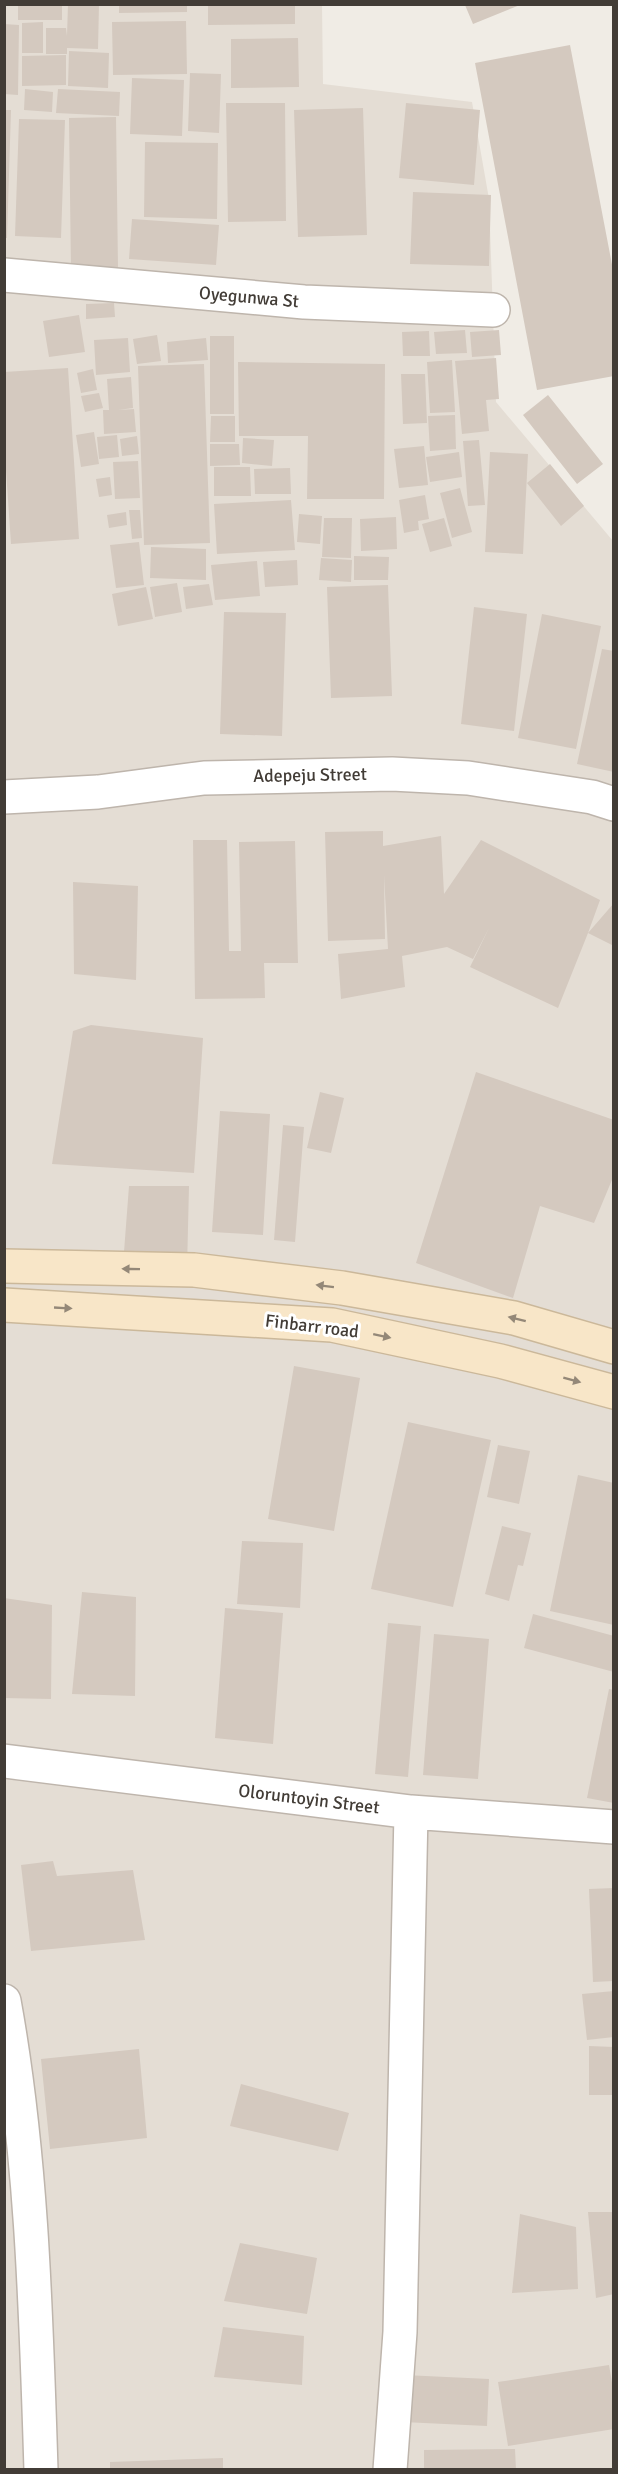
<svg xmlns="http://www.w3.org/2000/svg" width="618" height="2474" viewBox="0 0 618 2474" font-family="Signika,sans-serif">
	<rect width="100%" height="100%" fill="#f0ece5"/>
	<path fill="#e4ddd4" d="M 5,5 L 322,5 L 323,84 L 472,102 L 489,199 L 496,402 L 613,541 L 613,2469 L 5,2470 Z"/>
	<path fill="#d4c9bf" d="M 18,4 L 62,4 L 62,20 L 18,20 Z
		M 68,4 L 99,4 L 98,49 L 67,48 L 67,54 L 46,54 L 46,28 L 66,28 L 67,36 Z
		M 119,4 L 187,4 L 187,12 L 119,13 Z
		M 208,4 L 295,4 L 295,24 L 208,25 Z
		M 465,5 L 520,5 L 473,24 Z
		M 186,21 L 187,74 L 113,75 L 112,22 Z
		M 43,22 L 43,53 L 22,53 L 22,23 Z
		M 4,24 L 19,25 L 18,95 L 4,94 Z
		M 298,38 L 299,87 L 231,88 L 231,39 Z
		M 570,45 L 614,275 L 614,376 L 537,390 L 475,63 Z
		M 69,51 L 109,53 L 108,88 L 68,86 Z
		M 66,55 L 66,85 L 22,86 L 22,56 Z
		M 190,73 L 221,74 L 219,133 L 188,131 Z
		M 132,78 L 184,80 L 182,136 L 130,134 Z
		M 25,89 L 53,92 L 52,112 L 24,110 Z
		M 58,89 L 120,92 L 119,116 L 56,113 Z
		M 226,103 L 285,103 L 286,221 L 228,222 Z
		M 406,103 L 480,110 L 474,185 L 399,178 Z
		M 363,108 L 367,235 L 298,237 L 294,110 Z
		M 4,110 L 11,110 L 7,238 L 4,238 Z
		M 116,117 L 118,268 L 71,269 L 69,118 Z
		M 19,119 L 65,120 L 61,238 L 15,236 Z
		M 145,142 L 218,143 L 217,219 L 144,217 Z
		M 413,192 L 491,195 L 489,266 L 410,264 Z
		M 132,219 L 219,225 L 216,265 L 129,259 Z
		M 114,303 L 115,317 L 86,319 L 86,304 Z
		M 79,315 L 85,352 L 49,357 L 43,321 Z
		M 465,330 L 467,353 L 436,354 L 434,332 Z
		M 499,330 L 501,355 L 472,357 L 470,332 Z
		M 429,331 L 430,356 L 403,356 L 402,332 Z
		M 157,335 L 161,361 L 137,364 L 133,339 Z
		M 210,336 L 234,336 L 234,414 L 210,414 Z
		M 128,338 L 130,372 L 96,375 L 94,340 Z
		M 206,338 L 208,360 L 168,363 L 167,342 Z
		M 496,358 L 499,399 L 486,400 L 489,431 L 462,434 L 455,361 Z
		M 452,360 L 455,412 L 430,413 L 427,362 Z
		M 238,362 L 385,364 L 384,499 L 307,499 L 308,436 L 239,436 Z
		M 204,364 L 210,543 L 144,545 L 138,366 Z
		M 68,368 L 79,539 L 11,544 L 4,440 L 4,372 Z
		M 93,369 L 97,390 L 81,393 L 77,373 Z
		M 401,374 L 425,374 L 427,423 L 403,424 Z
		M 131,377 L 133,408 L 118,410 L 134,409 L 136,432 L 104,434 L 103,410 L 109,410 L 107,379 Z
		M 99,393 L 103,408 L 85,412 L 81,396 Z
		M 548,395 L 603,464 L 577,484 L 523,415 Z
		M 455,415 L 456,449 L 430,451 L 428,416 Z
		M 211,416 L 235,416 L 235,442 L 210,442 Z
		M 94,432 L 99,464 L 81,467 L 76,435 Z
		M 117,435 L 119,457 L 99,459 L 97,437 Z
		M 137,436 L 139,454 L 122,456 L 120,439 Z
		M 243,438 L 274,440 L 272,466 L 242,463 Z
		M 479,440 L 485,505 L 468,506 L 463,441 Z
		M 210,444 L 239,444 L 240,465 L 210,466 Z
		M 424,446 L 428,485 L 399,488 L 394,449 Z
		M 459,452 L 462,477 L 430,482 L 426,457 Z
		M 490,452 L 528,454 L 523,554 L 485,552 Z
		M 138,461 L 140,498 L 115,499 L 113,462 Z
		M 550,464 L 584,506 L 561,526 L 527,483 Z
		M 214,467 L 250,467 L 251,496 L 214,496 Z
		M 290,468 L 291,494 L 255,494 L 254,469 Z
		M 110,477 L 112,495 L 99,497 L 96,479 Z
		M 460,488 L 472,532 L 452,538 L 440,493 Z
		M 425,495 L 429,519 L 418,521 L 419,530 L 404,533 L 399,500 Z
		M 291,500 L 295,550 L 217,554 L 214,504 Z
		M 129,510 L 140,510 L 142,538 L 132,539 Z
		M 126,512 L 127,525 L 109,528 L 107,515 Z
		M 299,514 L 322,516 L 320,544 L 297,542 Z
		M 396,517 L 397,549 L 361,551 L 360,519 Z
		M 324,518 L 352,518 L 351,558 L 322,557 Z
		M 444,518 L 452,546 L 430,552 L 422,524 Z
		M 139,542 L 144,585 L 116,588 L 110,545 Z
		M 151,547 L 206,549 L 206,580 L 150,578 Z
		M 354,556 L 389,557 L 388,580 L 354,580 Z
		M 321,558 L 352,560 L 351,582 L 319,580 Z
		M 297,560 L 298,585 L 265,587 L 263,562 Z
		M 257,561 L 260,596 L 215,600 L 211,565 Z
		M 177,583 L 182,612 L 155,617 L 150,587 Z
		M 209,584 L 213,605 L 186,609 L 183,587 Z
		M 388,585 L 392,696 L 331,698 L 327,587 Z
		M 146,587 L 153,619 L 118,626 L 112,594 Z
		M 474,607 L 527,614 L 514,731 L 461,724 Z
		M 224,612 L 286,613 L 282,736 L 220,734 Z
		M 542,614 L 601,626 L 576,749 L 518,738 Z
		M 602,649 L 614,651 L 614,772 L 577,764 Z
		M 383,831 L 383,846 L 441,836 L 444,894 L 481,840 L 600,900 L 588,933 L 614,903 L 614,946 L 588,933 L 558,1008 L 470,967 L 489,928 L 473,959 L 447,947 L 402,956 L 405,987 L 341,999 L 338,954 L 388,949 L 384,875 L 385,939 L 328,941 L 325,832 Z
		M 193,840 L 227,840 L 229,951 L 241,951 L 239,842 L 295,841 L 298,963 L 264,963 L 265,998 L 195,999 Z
		M 73,882 L 138,886 L 136,980 L 74,974 Z
		M 91,1025 L 203,1038 L 194,1173 L 52,1164 L 73,1031 Z
		M 476,1072 L 614,1120 L 614,1175 L 594,1223 L 540,1206 L 513,1298 L 416,1263 Z
		M 320,1092 L 344,1098 L 331,1153 L 307,1148 Z
		M 220,1111 L 270,1114 L 263,1235 L 212,1232 Z
		M 283,1125 L 304,1127 L 295,1242 L 274,1240 Z
		M 129,1186 L 189,1186 L 187,1269 L 123,1265 Z
		M 294,1366 L 360,1378 L 334,1531 L 268,1519 Z
		M 408,1422 L 491,1440 L 453,1607 L 371,1589 Z
		M 498,1445 L 530,1451 L 519,1504 L 487,1497 Z
		M 578,1475 L 614,1483 L 614,1625 L 550,1611 Z
		M 502,1526 L 531,1533 L 523,1566 L 518,1565 L 509,1601 L 485,1594 Z
		M 242,1541 L 303,1543 L 300,1608 L 237,1604 Z
		M 82,1592 L 136,1597 L 135,1696 L 72,1694 Z
		M 4,1598 L 52,1605 L 51,1699 L 4,1698 Z
		M 225,1608 L 283,1613 L 273,1744 L 215,1738 Z
		M 533,1614 L 614,1636 L 614,1672 L 524,1648 Z
		M 388,1623 L 421,1626 L 408,1777 L 375,1774 Z
		M 434,1634 L 489,1639 L 478,1779 L 423,1775 Z
		M 609,1689 L 614,1690 L 614,1803 L 587,1798 Z
		M 53,1861 L 57,1876 L 133,1870 L 145,1940 L 31,1951 L 21,1865 Z
		M 614,1888 L 614,1981 L 593,1982 L 589,1889 Z
		M 614,1991 L 614,2037 L 587,2040 L 582,1994 Z
		M 589,2046 L 614,2047 L 614,2095 L 589,2095 Z
		M 139,2049 L 147,2138 L 50,2149 L 41,2059 Z
		M 241,2084 L 349,2113 L 338,2151 L 230,2126 Z
		M 588,2212 L 614,2212 L 614,2294 L 596,2298 Z
		M 520,2214 L 576,2227 L 578,2289 L 512,2293 Z
		M 240,2243 L 317,2258 L 307,2314 L 224,2301 Z
		M 223,2327 L 304,2336 L 302,2385 L 214,2377 Z
		M 609,2365 L 614,2394 L 614,2429 L 508,2446 L 498,2382 Z
		M 404,2375 L 489,2379 L 487,2426 L 403,2422 Z
		M 515,2449 L 516,2470 L 424,2470 L 424,2450 Z
		M 223,2458 L 223,2470 L 110,2470 L 110,2462 Z"/>
	<g fill="none" stroke-linecap="round" stroke-linejoin="round">
		<g stroke="#beb5ac" stroke-width="36">
			<path id="minor" d="M 4,275 L 304,302 L 493,310
				M 4,797 L 98,792 L 204,778 L 392,774 L 468,778 L 592,797 L 614,804
				M 4,1761 L 411,1812 L 614,1827
				M 4,2001 C 32,2155 36,2313 41,2470
				M 390,2470 L 400,2332 L 411,1812"/>
		</g>
		<g stroke="#cbb89a" stroke-width="36">
			<path id="secondary" d="M 4,1266 L 194,1270 L 342,1288 L 514,1318 L 614,1347
				M 4,1305 L 332,1325 L 500,1361 L 614,1392"/>
		</g>
		<use href="#minor" stroke="#fff" stroke-width="33"/>
		<use href="#secondary" stroke="#f8e6c8" stroke-width="33"/>
	</g>
	<defs><path id="oneway-solid" d="M-6-.8H1V-3.2L6.5 0L1 3.2V.8H-6Z" transform="scale(1.5)"/></defs>
	<g fill="#948878">
		<use href="#oneway-solid" transform="translate(131 1269) rotate(-179)"/>
		<use href="#oneway-solid" transform="translate(325 1286) rotate(-173)"/>
		<use href="#oneway-solid" transform="translate(63 1308) rotate(3)"/>
		<use href="#oneway-solid" transform="translate(517 1319) rotate(-166)"/>
		<use href="#oneway-solid" transform="translate(382 1336) rotate(12)"/>
		<use href="#oneway-solid" transform="translate(572 1380) rotate(15)"/>
	</g>
	<g text-anchor="middle" dominant-baseline="central" stroke-width="6" stroke-linejoin="round" paint-order="stroke">
		<g font-size="18" fill="#423c36" stroke="#fff">
			<text transform="translate(249 297) rotate(5)">Oyegunwa St</text>
			<text transform="translate(310 775) rotate(-1)">Adepeju Street</text>
			<text transform="translate(312 1326) rotate(7)">Finbarr road</text>
			<text transform="translate(309 1799) rotate(7)">Oloruntoyin Street</text>
		</g>
	</g>
	<rect width="618" height="2474" fill="none" stroke="#423c36" stroke-width="12"/>
</svg>
